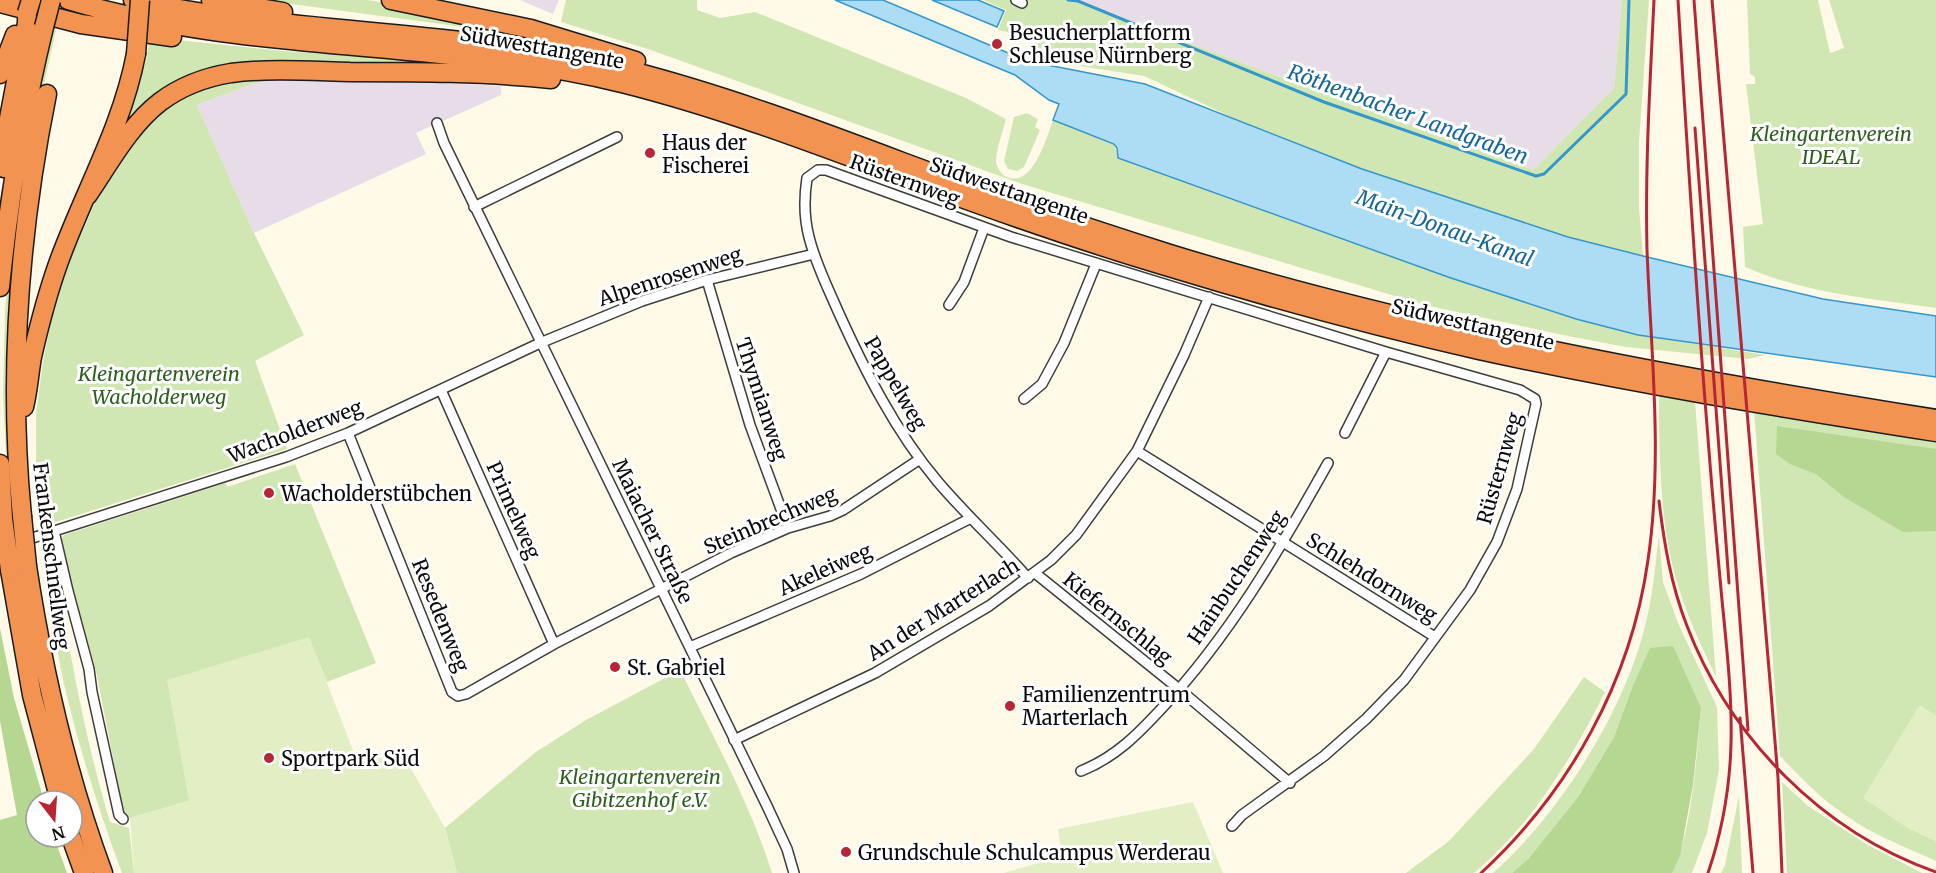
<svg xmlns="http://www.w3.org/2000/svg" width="1936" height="873" viewBox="0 0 1936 873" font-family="Merriweather,serif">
	<rect width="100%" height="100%" fill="#fff9e7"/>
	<path fill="#e7dde9" d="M 520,0 L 559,0 L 553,14 Z
		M 1072,0 L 1622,0 L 1614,88 L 1533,170 Z
		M 278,74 L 501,86 L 501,95 L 416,133 L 426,154 L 254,233 L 197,105 Z"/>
	<path fill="#d0e7b3" d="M 261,0 L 368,0 L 463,17 L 573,47 L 479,29 Z
		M 566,0 L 697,0 L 697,10 L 720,18 L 755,12 L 966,98 L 1006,119 C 1003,132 996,148 996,162 C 997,168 1001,174 1007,177 C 1032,189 1047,137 1053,120 L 1114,144 L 1118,158 L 1448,277 L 1638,335 L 1766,355 L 1748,359 L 1626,347 L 1563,335 L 1425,305 L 1022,184 L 651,50 L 561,22 Z
		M 983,0 L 1072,0 L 1533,170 L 1614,88 L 1622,0 L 1649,0 L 1639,141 L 1639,208 L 1643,256 L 1568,237 L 1362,169 L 1263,132 L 1144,76 L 1028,58 L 1036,38 L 998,30 L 1006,10 Z
		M 1747,0 L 1818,0 L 1830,53 L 1844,48 L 1829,0 L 1936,0 L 1936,308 C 1872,299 1804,293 1745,267 L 1743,227 L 1763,224 L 1746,84 L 1755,84 L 1755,77 L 1750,74 Z
		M 49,28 L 56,30 L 28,156 L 16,517 L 9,518 L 3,393 L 5,313 L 9,254 Z
		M 150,37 L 283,51 L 485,65 L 247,67 L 127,124 L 146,61 Z
		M 278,74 L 197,105 L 254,233 L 304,335 L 255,361 L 287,449 L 40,527 L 36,462 L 36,415 L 43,361 L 52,318 L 68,265 L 101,189 L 138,129 L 189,89 Z
		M 1027,113 L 1038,119 L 1035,127 L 1040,130 L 1024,167 L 1017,171 L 1008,169 L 1004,161 L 1014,117 Z
		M 1659,395 L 1695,401 L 1716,677 C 1703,649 1689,621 1680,592 C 1660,532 1659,457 1659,395 Z
		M 1754,410 L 1936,438 L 1936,716 L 1920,706 L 1906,827 L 1936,841 L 1936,861 C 1905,847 1873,835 1845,815 C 1821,799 1800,777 1780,756 Z
		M 295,464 L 376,663 L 327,682 L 309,638 L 189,801 L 130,818 L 124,814 L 96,671 L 60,542 L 64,535 L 226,483 L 227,487 Z
		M 1659,536 L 1663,582 L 1678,623 L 1717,707 L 1719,770 L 1707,833 L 1692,873 L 1672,873 C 1693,828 1696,758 1701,708 L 1632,688 L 1614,737 L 1578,797 L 1529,858 L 1512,873 L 1493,873 C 1559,815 1626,709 1646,622 C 1653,595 1655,565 1659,536 Z
		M 45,542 L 49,543 L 52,549 C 68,641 83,733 110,822 L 129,828 L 134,873 L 122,873 C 99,811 79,748 64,684 C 54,637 48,590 41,543 Z
		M 680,670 C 713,736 750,803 772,873 L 457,873 L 445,828 L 536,752 L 586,720 Z
		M 1584,677 L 1605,692 C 1571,760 1533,823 1474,873 L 1406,873 L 1449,841 L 1534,749 Z
		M 1782,782 L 1808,806 L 1866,844 L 1922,873 L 1787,873 Z
		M 1739,796 L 1742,873 L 1721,873 L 1725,865 Z"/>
	<path fill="#b5d792" d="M 1777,426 L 1936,449 L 1936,531 L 1903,532 L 1844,497 L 1816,474 L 1790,464 L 1776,454 Z
		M 0,628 L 14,698 L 44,801 L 36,801 L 36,837 L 54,837 L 67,873 L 0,873 L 0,820 L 17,815 L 0,721 Z
		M 1673,646 L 1701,708 L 1693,785 L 1680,856 L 1672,873 L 1512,873 L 1529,858 L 1578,797 L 1614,737 L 1632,688 L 1650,648 Z"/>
	<path fill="#e2eec4" d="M 309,637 L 358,763 L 402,753 L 445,828 L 457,873 L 134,873 L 130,818 L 189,801 L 167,680 Z
		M 1919,706 L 1936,716 L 1936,841 L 1906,827 L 1863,798 Z
		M 1193,802 L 1223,873 L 1004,873 L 1062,856 L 1058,829 Z"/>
	<path fill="#adddf5" stroke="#3596ca" stroke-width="1.5" d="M 835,0 L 883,0 L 1027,61 L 1145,84 L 1362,169 L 1568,237 L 1643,256 L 1823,299 L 1936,316 L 1936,377 L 1638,335 L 1576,319 L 1448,277 L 1118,158 L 1117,148 L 1114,144 L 1053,120 L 1059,104 L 1049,100 L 1015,75 Z
		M 932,0 L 978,0 L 1004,11 L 997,27 Z"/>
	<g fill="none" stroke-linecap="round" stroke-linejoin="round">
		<path stroke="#3596ca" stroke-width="3" d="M 1068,0 L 1078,1 L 1324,102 L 1536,176 L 1544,174 L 1626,94 L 1629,0"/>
		<g stroke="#3d3d3d" stroke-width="12">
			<path id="street" d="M 1016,0 L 1022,3
				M 437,123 L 444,143 L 767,806 L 787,849 L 794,873
				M 474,207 L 617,137
				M 707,280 L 750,425 L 788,528
				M 949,305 L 964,282 L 984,228
				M 441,390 L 554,644
				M 1024,399 L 1042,384 L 1064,343 L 1096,264
				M 348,433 L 452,692 L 458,696 L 466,694 L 554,644 L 731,553 L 788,528 L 830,516 L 843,510 L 920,459
				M 1345,433 L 1386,352
				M 1137,451 L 1435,637
				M 54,531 L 68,591 L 89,669 L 92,692 L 119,815 L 123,819
				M 23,541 L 286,457 L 348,433 L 540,343 L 642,301 L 707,280 L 814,254
				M 1035,573 L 1179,689 L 1290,783
				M 1028,578 C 999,545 966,515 938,482 C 895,431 864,369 837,309 C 827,286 815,262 809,237 C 804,218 804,198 807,178 L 818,170 L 826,170 L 1011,237 L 1386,352 L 1520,390 L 1535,399 L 1536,404 L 1517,489 L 1497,542 L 1470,590 L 1404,680 L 1366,719 L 1324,756 L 1242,815 L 1232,826
				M 690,647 L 861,574 L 971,518
				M 734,740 L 875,673 L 989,606 L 1051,560 L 1076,535 L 1137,451 L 1184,355 L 1209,297
				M 1081,771 C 1116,757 1138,734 1163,707 C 1230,635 1280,549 1328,463"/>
		</g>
		<g stroke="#1b1b1b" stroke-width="21">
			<path id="highway" d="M 68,0 C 248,55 439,38 622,83 C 722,108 818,145 915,181 C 996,211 1079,240 1162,265 C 1267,297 1373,326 1479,350 C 1630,383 1783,408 1936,432
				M 133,0 C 297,36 468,28 631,71 C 724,95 815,129 905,163 C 993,196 1081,226 1170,254 C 1420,331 1678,378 1936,419
				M 211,0 L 283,12
				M 391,0 L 531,29 L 636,61
				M 0,3 L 81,24 L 172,37
				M 0,74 L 15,35
				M 4,168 L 7,129 L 27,23 L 27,13
				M 87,196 C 109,164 129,126 160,102 C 180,87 206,77 231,73 C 270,68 311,71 350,72 C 417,72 484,72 551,79
				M 0,287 C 9,199 23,113 44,27
				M 24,407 C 28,391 29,374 32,357 C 39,326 47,295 58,264 C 83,194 122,128 136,54
				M 0,464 L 3,519
				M 22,516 C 8,374 19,233 47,94
				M 27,566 C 43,671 66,773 103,873
				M 10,570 L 32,695 L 60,801
				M 71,837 L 84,873"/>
		</g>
		<use href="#street" stroke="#fff" stroke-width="9"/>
		<use href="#highway" stroke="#f29352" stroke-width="18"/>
		<path stroke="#b62634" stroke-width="3" d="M 1678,0 C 1687,146 1696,292 1708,438 C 1712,492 1717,546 1722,600 C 1732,700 1741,776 1708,873
			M 1694,0 L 1748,730
			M 1712,0 L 1771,693 L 1778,778 L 1782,873
			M 1695,128 L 1729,583
			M 1659,501 C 1664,543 1671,585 1687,626 C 1730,738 1822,832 1936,872
			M 1740,718 L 1753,873
			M 1481,873 C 1570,791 1631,681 1648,560 C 1663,458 1651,353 1647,250 C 1645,166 1650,84 1654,0"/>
		<g stroke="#1b1b1b" stroke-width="21" stroke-linecap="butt">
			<path id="highway-bridge" d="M 27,13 L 31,0
				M 44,27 L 51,0
				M 136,54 L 140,0
				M 22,516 L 27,566
				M 3,519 L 10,570"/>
		</g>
		<use href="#highway-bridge" stroke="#f29352" stroke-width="18"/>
	</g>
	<g fill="#b62634" stroke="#fff" stroke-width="2">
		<circle cx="997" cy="44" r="6"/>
		<circle cx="650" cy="153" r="6"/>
		<circle cx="269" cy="493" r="6"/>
		<circle cx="615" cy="667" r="6"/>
		<circle cx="1010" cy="706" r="6"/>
		<circle cx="269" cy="758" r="6"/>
		<circle cx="846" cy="852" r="6"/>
	</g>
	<g text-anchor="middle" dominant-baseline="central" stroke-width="6" stroke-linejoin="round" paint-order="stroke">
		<g font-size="20" fill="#0a0a0a" stroke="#fff" text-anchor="start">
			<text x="1009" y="32">Besucherplattform<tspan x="1009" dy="23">Schleuse Nürnberg</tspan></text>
			<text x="662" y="142">Haus der<tspan x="662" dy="23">Fischerei</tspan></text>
			<text x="281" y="493">Wacholderstübchen</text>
			<text x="627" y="667">St. Gabriel</text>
			<text x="1022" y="694">Familienzentrum<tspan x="1022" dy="23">Marterlach</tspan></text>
			<text x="281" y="758">Sportpark Süd</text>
			<text x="858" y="852">Grundschule Schulcampus Werderau</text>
		</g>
		<g font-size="20" fill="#0a0a0a" stroke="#fff">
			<text transform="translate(542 47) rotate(10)">Südwesttangente</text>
			<text transform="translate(905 180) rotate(20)">Rüsternweg</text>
			<text transform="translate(1009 190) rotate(19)">Südwesttangente</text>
			<text transform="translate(670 276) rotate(-18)">Alpenrosenweg</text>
			<text transform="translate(1473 324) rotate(13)">Südwesttangente</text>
			<text transform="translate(896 383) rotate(60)">Pappelweg</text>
			<text transform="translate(762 399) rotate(72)">Thymianweg</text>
			<text transform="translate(295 431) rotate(-21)">Wacholderweg</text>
			<text transform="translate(1499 468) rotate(-74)">Rüsternweg</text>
			<text transform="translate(514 510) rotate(66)">Primelweg</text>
			<text transform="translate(770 520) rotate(-23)">Steinbrechweg</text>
			<text transform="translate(653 531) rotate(64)">Maiacher Straße</text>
			<text transform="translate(52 556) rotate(83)">Frankenschnellweg</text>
			<text transform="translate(825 569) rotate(-24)">Akeleiweg</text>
			<text transform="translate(1236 577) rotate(-56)">Hainbuchenweg</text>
			<text transform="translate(1372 577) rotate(32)">Schlehdornweg</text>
			<text transform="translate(943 609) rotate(-32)">An der Marterlach</text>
			<text transform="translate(441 615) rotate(68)">Resedenweg</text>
			<text transform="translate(1118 618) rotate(39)">Kiefernschlag</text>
		</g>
		<g font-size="20" font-style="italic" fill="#2e5f1d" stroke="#fff">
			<text x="1831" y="133">Kleingartenverein<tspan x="1831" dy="23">IDEAL</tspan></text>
			<text x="159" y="373">Kleingartenverein<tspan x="159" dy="23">Wacholderweg</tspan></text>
			<text x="640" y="776">Kleingartenverein<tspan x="640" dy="23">Gibitzenhof e.V.</tspan></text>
		</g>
		<g font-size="21" font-style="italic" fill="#176698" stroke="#fff">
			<text transform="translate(1408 114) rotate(20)">Röthenbacher Landgraben</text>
			<text transform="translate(1445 228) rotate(20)">Main-Donau-Kanal</text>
		</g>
	</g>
	<g transform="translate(54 819) rotate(163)"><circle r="28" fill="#ffffff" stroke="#9d9d9d" stroke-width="1.5"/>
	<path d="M0-4.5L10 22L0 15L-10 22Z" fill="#b62634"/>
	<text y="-9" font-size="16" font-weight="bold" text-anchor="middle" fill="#0a0a0a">N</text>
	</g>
</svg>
